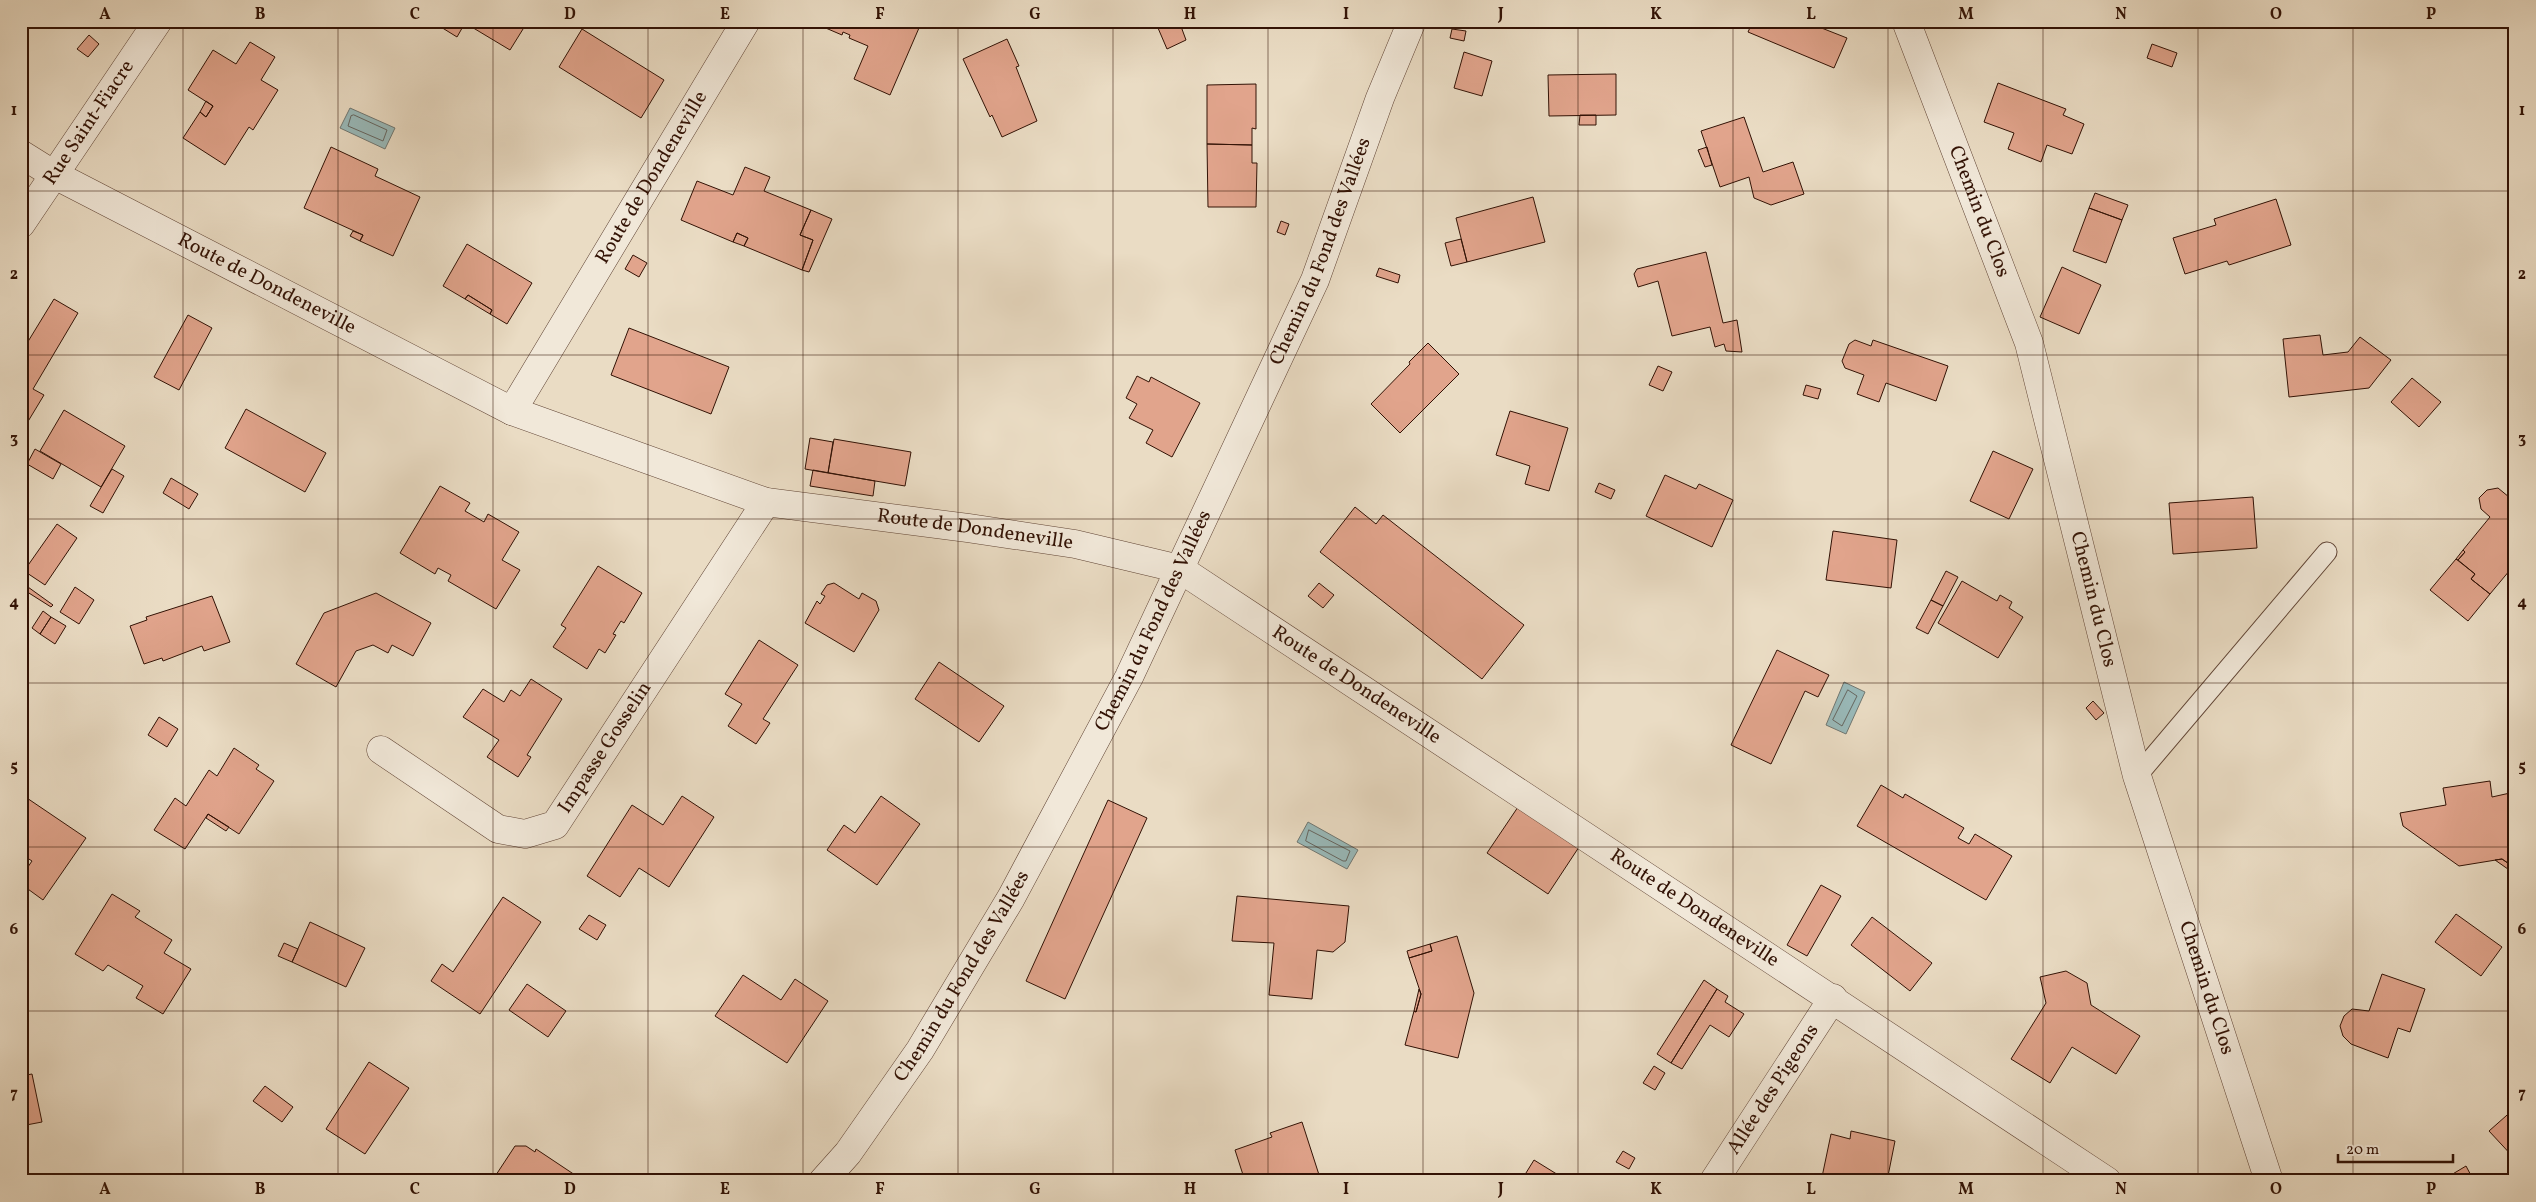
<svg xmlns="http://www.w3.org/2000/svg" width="2536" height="1202" viewBox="0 0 2536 1202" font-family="Vollkorn,serif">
	<rect width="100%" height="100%" fill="#eadcc4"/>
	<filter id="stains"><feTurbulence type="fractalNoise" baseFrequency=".004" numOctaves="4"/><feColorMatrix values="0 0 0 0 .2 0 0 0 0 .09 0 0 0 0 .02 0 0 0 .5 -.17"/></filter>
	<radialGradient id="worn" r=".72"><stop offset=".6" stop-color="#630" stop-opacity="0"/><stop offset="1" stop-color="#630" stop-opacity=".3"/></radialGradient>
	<path fill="#99baba" stroke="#707772" d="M 350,108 L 395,128 L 385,149 L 340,128 Z
		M 1844,682 L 1865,692 L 1846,734 L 1826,725 Z
		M 1308,822 L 1358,850 L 1347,869 L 1297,842 Z"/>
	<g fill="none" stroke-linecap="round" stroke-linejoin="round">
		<path stroke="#666660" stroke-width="1" d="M 354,115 L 387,130 L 383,141 L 348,126 L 351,116 Z
			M 1848,690 L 1857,696 L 1842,726 L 1833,720 Z
			M 1309,830 L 1350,851 L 1346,861 L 1343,861 L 1306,841 Z"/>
	</g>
	<path fill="#e1a48c" stroke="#321205" d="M 303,21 L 317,21 L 313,28 Z
		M 438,21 L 528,21 L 510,50 L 465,23 L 457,37 L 436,24 Z
		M 823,21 L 922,21 L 890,95 L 854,79 L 868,46 L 849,38 L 850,35 L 843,32 L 842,35 L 821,26 Z
		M 1175,21 L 1179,21 L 1186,40 L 1167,49 L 1158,28 Z
		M 1753,21 L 1821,21 L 1819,27 L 1847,38 L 1834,68 L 1748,32 Z
		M 582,29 L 664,80 L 641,118 L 559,67 Z
		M 1452,29 L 1466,31 L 1464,41 L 1450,38 Z
		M 89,35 L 99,44 L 88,57 L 77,49 Z
		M 1007,39 L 1019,66 L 1016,67 L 1037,121 L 1002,137 L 992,115 L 990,117 L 963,59 Z
		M 250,42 L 275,57 L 261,80 L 278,90 L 253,130 L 249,127 L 225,165 L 183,138 L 200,112 L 206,117 L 213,106 L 188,90 L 213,50 L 236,64 Z
		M 2152,44 L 2177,53 L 2172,67 L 2147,58 Z
		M 1464,52 L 1492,61 L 1482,96 L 1454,88 Z
		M 1616,74 L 1616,115 L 1549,116 L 1548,75 Z
		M 1998,83 L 2066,109 L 2063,115 L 2084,124 L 2072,154 L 2047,145 L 2041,162 L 2008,149 L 2014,133 L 1984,122 Z
		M 1256,84 L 1256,129 L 1252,128 L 1252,145 L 1207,144 L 1207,85 Z
		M 206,101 L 213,106 L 206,117 L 200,112 Z
		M 1580,115 L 1596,115 L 1596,125 L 1579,125 Z
		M 1744,117 L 1763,172 L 1793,162 L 1804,194 L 1771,205 L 1754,198 L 1749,177 L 1720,187 L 1701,131 Z
		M 1207,144 L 1252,145 L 1252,163 L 1257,163 L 1256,207 L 1208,207 Z
		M 331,147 L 378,169 L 375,176 L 420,197 L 393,256 L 360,241 L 363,235 L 304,208 Z
		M 1707,147 L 1712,165 L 1705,167 L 1698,150 Z
		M 745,167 L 770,177 L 764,191 L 811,210 L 800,235 L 813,240 L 802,270 L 744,246 L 748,238 L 737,233 L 733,242 L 681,220 L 697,181 L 733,195 Z
		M 2095,193 L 2128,205 L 2122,220 L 2089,208 Z
		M 1533,197 L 1545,242 L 1467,262 L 1456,218 Z
		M 2276,199 L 2291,245 L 2229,265 L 2227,261 L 2185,274 L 2173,238 L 2216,225 L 2214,219 Z
		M 2089,208 L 2122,220 L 2106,263 L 2073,251 Z
		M 811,210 L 832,219 L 809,272 L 802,270 L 813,240 L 800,235 Z
		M 1281,221 L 1289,224 L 1285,235 L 1277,232 Z
		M 353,231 L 363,235 L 360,241 L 350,236 Z
		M 737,233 L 748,238 L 744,246 L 733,242 Z
		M 1461,239 L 1467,262 L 1451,266 L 1445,243 Z
		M 467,244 L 532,283 L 507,324 L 490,314 L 492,310 L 468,295 L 465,299 L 443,286 Z
		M 1706,252 L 1723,323 L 1737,320 L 1742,352 L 1726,351 L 1724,344 L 1715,347 L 1710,327 L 1672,336 L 1658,281 L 1638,287 L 1634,274 L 1637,269 Z
		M 633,255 L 647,263 L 639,277 L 625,269 Z
		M 2062,267 L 2101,285 L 2079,334 L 2040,317 Z
		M 1379,268 L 1400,275 L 1398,283 L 1376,276 Z
		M 468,295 L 492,310 L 490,314 L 465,299 Z
		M 54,299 L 78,313 L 33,389 L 44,395 L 21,433 L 21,353 Z
		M 188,315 L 212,328 L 179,390 L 154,377 Z
		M 629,328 L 729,367 L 711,414 L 611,375 Z
		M 2320,335 L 2323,355 L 2348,352 L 2360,337 L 2391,360 L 2369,388 L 2289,397 L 2283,339 Z
		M 1855,340 L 1871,346 L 1873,340 L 1948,366 L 1936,401 L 1886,383 L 1879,402 L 1857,394 L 1864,375 L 1845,368 L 1842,361 L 1849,344 Z
		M 1428,343 L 1459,374 L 1400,433 L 1371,404 L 1410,364 L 1409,362 Z
		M 1658,366 L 1672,372 L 1663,391 L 1649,385 Z
		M 1137,376 L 1149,382 L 1151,377 L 1200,403 L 1172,457 L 1146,443 L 1153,430 L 1129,418 L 1137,404 L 1126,398 Z
		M 2412,378 L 2441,402 L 2419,427 L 2391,402 Z
		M 1806,385 L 1821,389 L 1818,399 L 1803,395 Z
		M 246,409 L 326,453 L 305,492 L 225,448 Z
		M 64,410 L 125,446 L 101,487 L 40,451 Z
		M 1510,411 L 1568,428 L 1549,491 L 1525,484 L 1530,466 L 1496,455 Z
		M 810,438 L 833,442 L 828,473 L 805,469 Z
		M 834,439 L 911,452 L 905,486 L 828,473 Z
		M 35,449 L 61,464 L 53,479 L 27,464 Z
		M 1993,451 L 2033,469 L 2009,519 L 1970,501 Z
		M 112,469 L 124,476 L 103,513 L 90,506 Z
		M 813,470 L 875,481 L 873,496 L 810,486 Z
		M 1665,475 L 1696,489 L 1699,484 L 1733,500 L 1712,547 L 1646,516 Z
		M 171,478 L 198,494 L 189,509 L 163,493 Z
		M 1599,483 L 1615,490 L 1611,499 L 1595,492 Z
		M 440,486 L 470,503 L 465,511 L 484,522 L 488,514 L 519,532 L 502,560 L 520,570 L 496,609 L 448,581 L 451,575 L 438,568 L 435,574 L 400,553 Z
		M 2498,488 L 2515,502 L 2515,564 L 2490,594 L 2471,579 L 2475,574 L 2458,560 L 2465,552 L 2463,550 L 2490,517 L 2481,509 L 2479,498 L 2487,490 Z
		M 2253,497 L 2257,548 L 2173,554 L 2169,503 Z
		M 1355,507 L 1376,524 L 1383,515 L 1524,625 L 1482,679 L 1320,552 Z
		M 57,524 L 77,538 L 45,585 L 24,571 Z
		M 1833,531 L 1897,540 L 1891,588 L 1826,580 Z
		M 2463,550 L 2465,552 L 2458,560 L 2456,559 Z
		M 2456,559 L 2475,574 L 2471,579 L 2490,594 L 2468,621 L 2430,590 Z
		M 598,566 L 642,593 L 624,623 L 621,621 L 613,634 L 616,635 L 605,653 L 599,649 L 587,669 L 553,647 L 566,628 L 561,625 Z
		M 1946,571 L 1958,577 L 1943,606 L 1931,600 Z
		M 1962,581 L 1997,601 L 2000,595 L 2012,602 L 2009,608 L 2023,617 L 1998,658 L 1938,623 Z
		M 21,582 L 53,605 L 51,607 L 21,588 Z
		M 834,583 L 859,599 L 862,593 L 876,601 L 879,610 L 854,652 L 805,623 L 817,601 L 820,604 L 825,596 L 821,594 L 827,585 Z
		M 1319,583 L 1334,595 L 1323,608 L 1308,596 Z
		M 75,587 L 94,600 L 79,624 L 60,612 Z
		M 376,593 L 431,623 L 413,656 L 392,645 L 388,653 L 373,645 L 356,651 L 336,687 L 296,664 L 324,613 Z
		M 212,596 L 230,642 L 204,651 L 202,646 L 163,661 L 162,658 L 144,664 L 130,626 L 147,620 L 146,617 Z
		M 1931,600 L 1943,606 L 1928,634 L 1916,628 Z
		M 43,611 L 51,617 L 40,634 L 32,628 Z
		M 51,617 L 66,626 L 55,644 L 40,634 Z
		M 759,640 L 798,665 L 763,719 L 770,723 L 756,744 L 728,726 L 742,704 L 725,694 Z
		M 1777,650 L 1829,675 L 1818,697 L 1805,691 L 1771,764 L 1731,745 Z
		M 939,662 L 1004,706 L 979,742 L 915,699 Z
		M 531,679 L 562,699 L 527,755 L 531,757 L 518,777 L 487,757 L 499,740 L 463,717 L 483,689 L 504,702 L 511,690 L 520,696 Z
		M 2093,701 L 2104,713 L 2096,720 L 2086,708 Z
		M 159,717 L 178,729 L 167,747 L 148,735 Z
		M 234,748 L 259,765 L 256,769 L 274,781 L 239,834 L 208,814 L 185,849 L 154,830 L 175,798 L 186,806 L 209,770 L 217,776 Z
		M 2490,781 L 2492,797 L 2510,793 L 2515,796 L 2515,868 L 2502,859 L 2459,866 L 2403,826 L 2400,813 L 2446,805 L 2443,788 Z
		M 1881,785 L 1903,798 L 1905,794 L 1964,828 L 1958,838 L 1969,844 L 1975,834 L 2012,856 L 1986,900 L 1857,826 Z
		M 21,794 L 86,838 L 43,900 L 21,884 L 21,877 L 32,861 L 21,854 Z
		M 682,796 L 714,817 L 669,887 L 639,868 L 620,897 L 587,876 L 632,805 L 663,825 Z
		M 881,796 L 920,824 L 877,885 L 827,850 L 844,825 L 855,833 Z
		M 1108,800 L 1147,818 L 1065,999 L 1026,981 Z
		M 1518,807 L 1579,847 L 1548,894 L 1487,853 Z
		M 208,814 L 229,827 L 226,831 L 206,818 Z
		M 2502,859 L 2515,868 L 2515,874 L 2495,860 Z
		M 1821,885 L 1841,896 L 1807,956 L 1787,945 Z
		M 112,894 L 140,911 L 135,917 L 172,940 L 164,953 L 191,969 L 163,1014 L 136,998 L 143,986 L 108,965 L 103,971 L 75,954 Z
		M 1237,896 L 1349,906 L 1345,942 L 1333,952 L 1317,950 L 1312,999 L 1269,995 L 1274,943 L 1232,941 Z
		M 503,897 L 541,922 L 480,1014 L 431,981 L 442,964 L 453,972 Z
		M 2456,914 L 2502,947 L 2481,976 L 2435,942 Z
		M 589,915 L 606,925 L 597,940 L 579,929 Z
		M 1872,917 L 1932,963 L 1910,991 L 1851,945 Z
		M 310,922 L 365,948 L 346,987 L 292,962 Z
		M 1457,936 L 1474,993 L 1458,1058 L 1405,1045 L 1414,1011 L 1416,1012 L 1421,994 L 1409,958 L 1432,951 L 1430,944 Z
		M 284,943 L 298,949 L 292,962 L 278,956 Z
		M 1430,944 L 1432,951 L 1409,958 L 1407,951 Z
		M 2066,971 L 2087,983 L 2091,1005 L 2140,1036 L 2116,1074 L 2072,1047 L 2050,1083 L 2011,1059 L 2046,1003 L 2040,977 Z
		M 2382,974 L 2425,989 L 2410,1032 L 2398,1028 L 2388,1058 L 2351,1044 L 2343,1036 L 2340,1026 L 2344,1016 L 2352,1009 L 2369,1011 Z
		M 743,975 L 781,1000 L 795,979 L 828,1001 L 787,1063 L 715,1016 Z
		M 1704,980 L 1717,989 L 1671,1063 L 1657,1054 Z
		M 527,984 L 566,1011 L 548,1037 L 509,1010 Z
		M 1419,989 L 1421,994 L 1416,1012 L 1414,1011 Z
		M 1717,989 L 1728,996 L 1725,1002 L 1744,1014 L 1729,1037 L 1710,1025 L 1682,1069 L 1671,1063 Z
		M 369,1062 L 409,1088 L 365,1154 L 326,1129 Z
		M 1654,1066 L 1665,1073 L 1655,1090 L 1643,1083 Z
		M 32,1074 L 42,1122 L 21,1126 L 21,1076 Z
		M 265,1086 L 293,1107 L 282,1122 L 253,1101 Z
		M 2515,1108 L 2515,1159 L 2489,1131 Z
		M 1302,1122 L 1321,1181 L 1245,1181 L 1235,1150 L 1272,1137 L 1270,1133 Z
		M 1851,1131 L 1895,1141 L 1887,1181 L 1841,1181 L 1822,1177 L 1831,1134 L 1850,1139 Z
		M 515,1146 L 526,1146 L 535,1152 L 536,1149 L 584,1181 L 492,1181 Z
		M 1623,1151 L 1635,1158 L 1629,1169 L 1616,1162 Z
		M 1534,1160 L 1568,1181 L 1521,1181 Z
		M 2466,1166 L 2474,1181 L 2441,1181 Z"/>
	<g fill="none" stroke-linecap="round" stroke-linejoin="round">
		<g stroke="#604435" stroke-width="21">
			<path id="service" d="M 2137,776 L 2327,552"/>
		</g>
		<g stroke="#604435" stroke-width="29">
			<g id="minor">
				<path id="s1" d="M 1906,21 L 2029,343 L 2137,776 L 2269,1181"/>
				<path id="s2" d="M 21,154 L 53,174 L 512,411 L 766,502 L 968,528 L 1075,544 L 1180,569 L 2107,1181"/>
				<path id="s3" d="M 21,224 L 158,21"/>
				<path id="s4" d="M 512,411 L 746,21"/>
				<path id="s5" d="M 381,750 L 498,829 L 525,834 L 555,825 L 766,502"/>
				<path id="s6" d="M 823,1181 L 848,1153 L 920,1050 L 1011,898 L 1129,677 L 1315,280 L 1380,98 L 1412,21"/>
				<path id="s7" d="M 1714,1181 L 1833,998"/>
			</g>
		</g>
		<use href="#service" stroke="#f1e8d9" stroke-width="19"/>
		<use href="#minor" stroke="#f1e8d9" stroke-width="28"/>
	</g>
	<path fill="none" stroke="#321205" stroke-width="1" stroke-opacity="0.55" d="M 183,21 L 183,1181M 338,21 L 338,1181M 493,21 L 493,1181M 648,21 L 648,1181M 803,21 L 803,1181M 958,21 L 958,1181M 1113,21 L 1113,1181M 1268,21 L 1268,1181M 1423,21 L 1423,1181M 1578,21 L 1578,1181M 1733,21 L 1733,1181M 1888,21 L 1888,1181M 2043,21 L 2043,1181M 2198,21 L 2198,1181M 2353,21 L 2353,1181M 21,191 L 2515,191M 21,355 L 2515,355M 21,519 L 2515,519M 21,683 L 2515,683M 21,847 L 2515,847M 21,1011 L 2515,1011"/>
	<g text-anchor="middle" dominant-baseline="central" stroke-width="5" stroke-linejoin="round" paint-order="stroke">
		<g font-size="20" fill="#321205" stroke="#f1e8d9">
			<text stroke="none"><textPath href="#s3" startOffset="122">Rue Saint-Fiacre</textPath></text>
			<text stroke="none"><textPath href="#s4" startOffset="272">Route de Dondeneville</textPath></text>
			<text stroke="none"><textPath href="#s1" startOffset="204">Chemin du Clos</textPath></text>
			<text stroke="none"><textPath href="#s6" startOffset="1058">Chemin du Fond des Vallées</textPath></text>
			<text stroke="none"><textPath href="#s2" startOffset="278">Route de Dondeneville</textPath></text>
			<text stroke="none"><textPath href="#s2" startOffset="1035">Route de Dondeneville</textPath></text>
			<text stroke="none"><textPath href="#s1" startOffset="609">Chemin du Clos</textPath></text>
			<text stroke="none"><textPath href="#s6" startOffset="652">Chemin du Fond des Vallées</textPath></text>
			<text stroke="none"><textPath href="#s2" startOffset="1455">Route de Dondeneville</textPath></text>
			<text stroke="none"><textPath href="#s5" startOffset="292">Impasse Gosselin</textPath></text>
			<text stroke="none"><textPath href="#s2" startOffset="1860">Route de Dondeneville</textPath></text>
			<text stroke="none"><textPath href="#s6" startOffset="248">Chemin du Fond des Vallées</textPath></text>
			<text stroke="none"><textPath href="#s1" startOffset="1014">Chemin du Clos</textPath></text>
			<text stroke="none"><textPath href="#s7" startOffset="109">Allée des Pigeons</textPath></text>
		</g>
	</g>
	<rect width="2536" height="1202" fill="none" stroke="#eadcc4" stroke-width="55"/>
	<path d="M2338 1154v8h115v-8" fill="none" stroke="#321205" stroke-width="2.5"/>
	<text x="2346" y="1154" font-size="15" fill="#321205" stroke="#f1e8d9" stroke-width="4" paint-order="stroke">20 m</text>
	<rect x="28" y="28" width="2480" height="1146" fill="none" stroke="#321205" stroke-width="2"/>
	<g font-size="16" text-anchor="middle" font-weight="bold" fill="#321205">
		<text x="105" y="19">A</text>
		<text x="260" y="19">B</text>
		<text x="415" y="19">C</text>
		<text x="570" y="19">D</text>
		<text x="725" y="19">E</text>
		<text x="880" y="19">F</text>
		<text x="1035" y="19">G</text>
		<text x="1190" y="19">H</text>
		<text x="1346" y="19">I</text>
		<text x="1501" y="19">J</text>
		<text x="1656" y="19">K</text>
		<text x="1811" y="19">L</text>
		<text x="1966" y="19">M</text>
		<text x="2121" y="19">N</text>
		<text x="2276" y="19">O</text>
		<text x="2431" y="19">P</text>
		<text x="14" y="115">1</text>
		<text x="2522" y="115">1</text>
		<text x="14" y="279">2</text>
		<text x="2522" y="279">2</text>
		<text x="14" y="443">3</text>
		<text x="2522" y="443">3</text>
		<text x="14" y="607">4</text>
		<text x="2522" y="607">4</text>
		<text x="14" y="771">5</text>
		<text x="2522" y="771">5</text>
		<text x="14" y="934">6</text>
		<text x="2522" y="934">6</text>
		<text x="14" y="1098">7</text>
		<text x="2522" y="1098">7</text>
		<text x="105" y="1194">A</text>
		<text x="260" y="1194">B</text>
		<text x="415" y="1194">C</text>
		<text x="570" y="1194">D</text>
		<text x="725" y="1194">E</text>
		<text x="880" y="1194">F</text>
		<text x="1035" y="1194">G</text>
		<text x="1190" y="1194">H</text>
		<text x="1346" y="1194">I</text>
		<text x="1501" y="1194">J</text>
		<text x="1656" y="1194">K</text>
		<text x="1811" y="1194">L</text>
		<text x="1966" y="1194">M</text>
		<text x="2121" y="1194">N</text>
		<text x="2276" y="1194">O</text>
		<text x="2431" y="1194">P</text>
	</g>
	<rect width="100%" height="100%" filter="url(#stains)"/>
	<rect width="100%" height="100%" fill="url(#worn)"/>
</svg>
